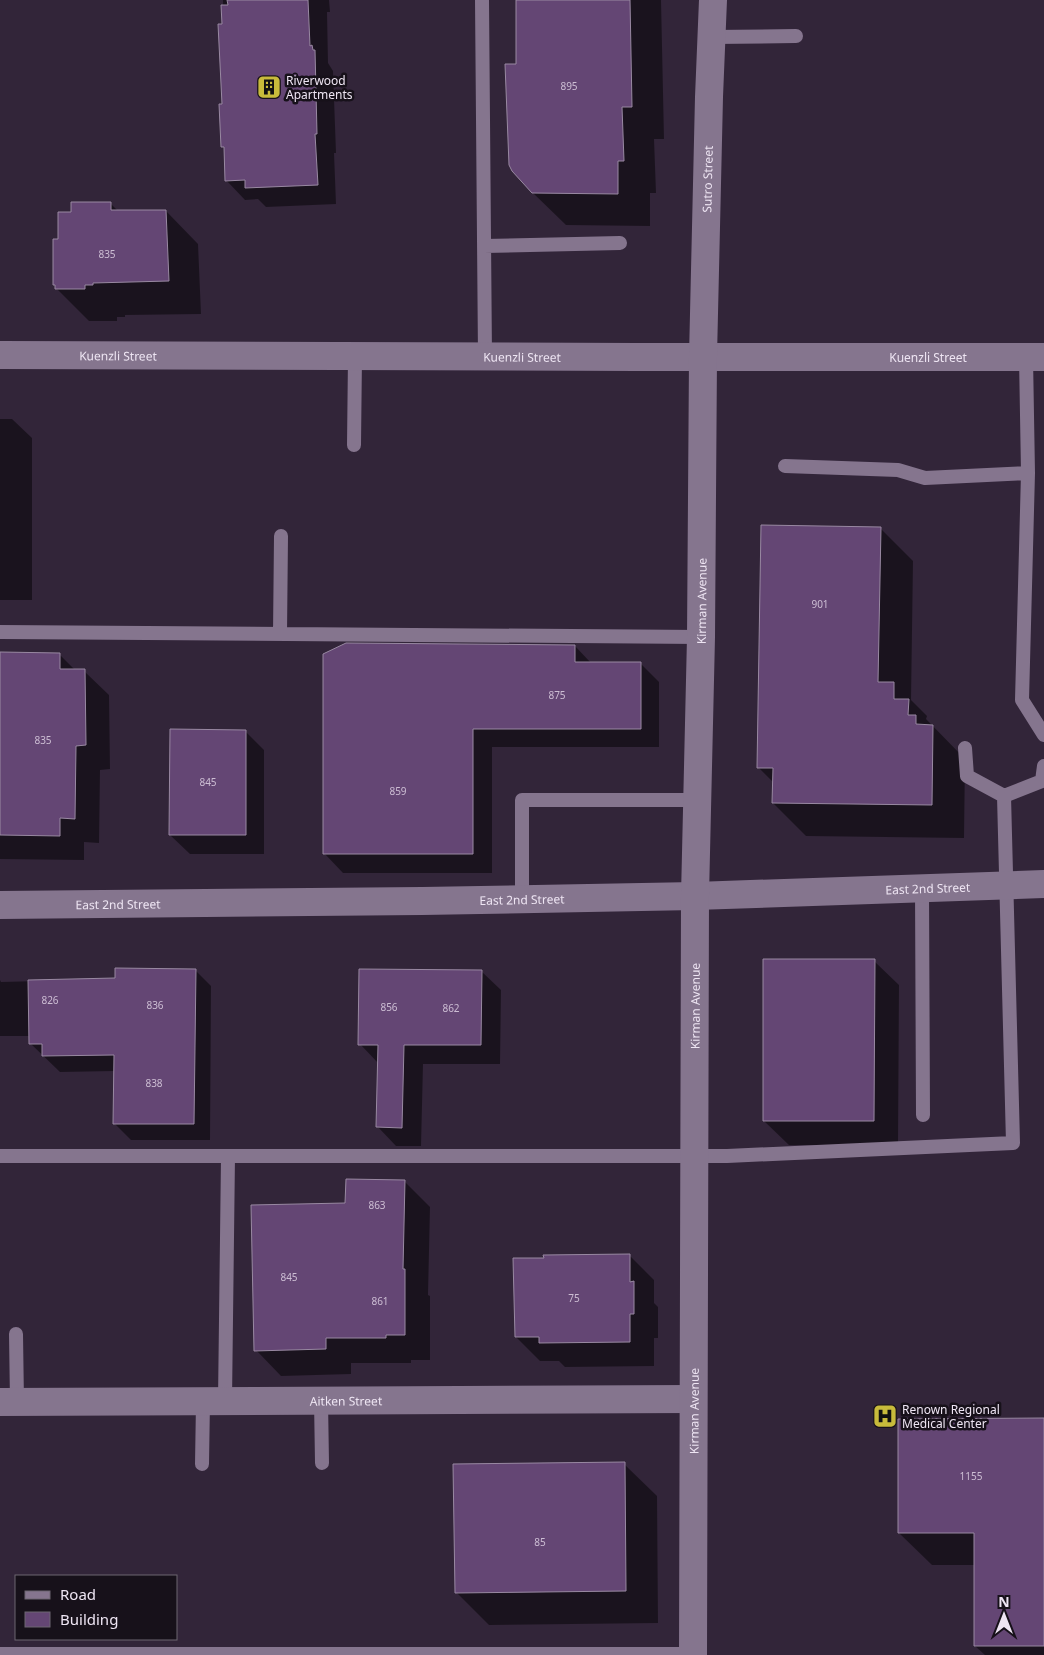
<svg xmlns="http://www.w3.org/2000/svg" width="1044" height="1655" viewBox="0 0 1044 1655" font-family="'Noto Sans',sans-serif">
	<rect width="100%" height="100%" fill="#322539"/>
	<path fill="#0007" d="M 223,0 L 329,0 L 330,12 L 327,12 L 328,63 L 333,71 L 336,153 L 334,153 L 336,204 L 266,207 L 258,199 L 245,200 L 226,180 L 225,149 L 222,146 L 224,105 Z
		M 517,0 L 661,0 L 664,139 L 654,139 L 656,193 L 650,193 L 650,226 L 566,225 L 532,192 L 518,65 Z
		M 110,203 L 119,212 L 166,211 L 198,244 L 201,314 L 125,315 L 125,317 L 117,317 L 117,321 L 89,321 L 56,288 L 54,285 L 60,241 L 72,213 Z
		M 0,419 L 12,419 L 32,438 L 32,600 L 0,600 Z
		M 880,528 L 913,561 L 911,700 L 927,716 L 926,719 L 965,759 L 964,838 L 806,836 L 773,803 L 774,783 L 759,768 Z
		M 575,646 L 591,663 L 640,663 L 659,682 L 659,747 L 492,747 L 492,873 L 343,873 L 324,853 L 324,655 Z
		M 0,654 L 59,654 L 76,671 L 84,671 L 109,695 L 110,769 L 100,770 L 99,843 L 84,842 L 84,860 L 0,859 Z
		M 245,731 L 264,750 L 264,854 L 190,854 L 170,835 Z
		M 874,961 L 899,985 L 898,1145 L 789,1145 L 764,1121 Z
		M 195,970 L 211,986 L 210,1140 L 131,1140 L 114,1123 L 115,1071 L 60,1072 L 31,1044 L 30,1036 L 0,1036 L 0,980 L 1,982 L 116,979 Z
		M 481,971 L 501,990 L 500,1064 L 423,1064 L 421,1146 L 396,1146 L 377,1126 L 379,1064 L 360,1044 Z
		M 404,1181 L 430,1207 L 428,1295 L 430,1296 L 430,1360 L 411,1360 L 411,1363 L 351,1363 L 351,1374 L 281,1376 L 256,1350 L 347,1204 Z
		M 629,1255 L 654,1280 L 654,1303 L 658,1307 L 658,1338 L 654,1338 L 654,1366 L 565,1367 L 559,1361 L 540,1361 L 516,1337 Z
		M 1044,1420 L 1044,1655 L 985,1655 L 975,1646 L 975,1565 L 932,1565 L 899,1533 Z
		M 624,1464 L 657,1496 L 658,1623 L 489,1625 L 456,1592 Z"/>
	<path fill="#644674" stroke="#9989a2" d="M 227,0 L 308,0 L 310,46 L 312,45 L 313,50 L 315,50 L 317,134 L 315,134 L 318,185 L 245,188 L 245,180 L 225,181 L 224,147 L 221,147 L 219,104 L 222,104 L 218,24 L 222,24 L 221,5 L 228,5 Z
		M 516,0 L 630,0 L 632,107 L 622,107 L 624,161 L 618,161 L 618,194 L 532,193 L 512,171 L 509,165 L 505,64 L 516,64 Z
		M 71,202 L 111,202 L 111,210 L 166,210 L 169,281 L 93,283 L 93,285 L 85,285 L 85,289 L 55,289 L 55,285 L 53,285 L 53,239 L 58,239 L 58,212 L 71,212 Z
		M 761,525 L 881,527 L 878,682 L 894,682 L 894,699 L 909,699 L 908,715 L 916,715 L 916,724 L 933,725 L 932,805 L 772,803 L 773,768 L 757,768 Z
		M 346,643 L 575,645 L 575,662 L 641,662 L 641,729 L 473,729 L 473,854 L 323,854 L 323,654 Z
		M 0,652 L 60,653 L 60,669 L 85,669 L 86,745 L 76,746 L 75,819 L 60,818 L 60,836 L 0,835 Z
		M 170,729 L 246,730 L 246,835 L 169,835 Z
		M 763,959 L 875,959 L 874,1121 L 763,1121 Z
		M 115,968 L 196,969 L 194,1124 L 113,1124 L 114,1055 L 42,1056 L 42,1044 L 29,1044 L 28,980 L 115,978 Z
		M 359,969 L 482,970 L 481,1045 L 404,1045 L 402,1128 L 376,1127 L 378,1045 L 358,1045 Z
		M 346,1179 L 405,1180 L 403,1269 L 405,1269 L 405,1335 L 386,1335 L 386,1338 L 326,1338 L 326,1349 L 254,1351 L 251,1205 L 345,1203 Z
		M 630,1254 L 630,1282 L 634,1281 L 634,1314 L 630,1314 L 630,1342 L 539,1343 L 539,1337 L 515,1337 L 513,1258 L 544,1258 L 543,1255 Z
		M 1044,1418 L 1044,1646 L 974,1646 L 974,1533 L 898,1533 L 898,1419 Z
		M 625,1462 L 626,1591 L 455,1593 L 453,1464 Z"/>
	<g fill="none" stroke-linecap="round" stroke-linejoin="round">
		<path stroke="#85758e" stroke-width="14" d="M 482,0 L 485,357
			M 712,37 L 796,36
			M 484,246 L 620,243
			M 1026,357 L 1028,473
			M 354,445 L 355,356
			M 785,466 L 898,470 L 925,478 L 1028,473 L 1022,700 L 1044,735
			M 0,632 L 701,637
			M 280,634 L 281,536
			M 965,748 L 967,776 L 1004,796
			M 922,888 L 923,1115
			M 522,899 L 522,800 L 697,800
			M 0,1156 L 727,1156 L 1013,1143 L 1004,796 L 1042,781 L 1044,766
			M 16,1334 L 17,1402
			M 321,1400 L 322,1463
			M 225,1401 L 228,1156
			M 202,1464 L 203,1402
			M 0,1654 L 693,1654"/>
		<path stroke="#85758e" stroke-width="28" id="s1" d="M 0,1402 L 693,1399"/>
		<g stroke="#85758e" stroke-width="28">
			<path id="s2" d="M 0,355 L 637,357 L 1044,357"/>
			<path id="s3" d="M 0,905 L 422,901 L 695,896 L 1044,884"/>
			<path id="s4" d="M 693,1655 L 695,896 L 701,637 L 703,357 L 709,97 L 713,0"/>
		</g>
	</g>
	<defs>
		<g id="building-square" transform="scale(1.25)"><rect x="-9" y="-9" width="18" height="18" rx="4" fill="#c8bb3b" stroke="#17111a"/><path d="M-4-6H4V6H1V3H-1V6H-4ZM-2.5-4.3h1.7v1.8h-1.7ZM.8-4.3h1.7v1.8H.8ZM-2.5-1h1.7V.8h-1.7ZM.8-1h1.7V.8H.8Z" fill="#111"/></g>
		<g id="hospital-square" transform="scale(1.25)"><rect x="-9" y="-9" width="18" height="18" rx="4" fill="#c8bb3b" stroke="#17111a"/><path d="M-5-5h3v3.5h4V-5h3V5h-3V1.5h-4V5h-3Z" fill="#111"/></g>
	</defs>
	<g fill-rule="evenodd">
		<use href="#building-square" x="269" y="87"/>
		<use href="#hospital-square" x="885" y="1416"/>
	</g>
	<g text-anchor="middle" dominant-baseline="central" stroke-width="5" stroke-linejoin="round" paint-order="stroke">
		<g font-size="10" fill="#ccbdd3">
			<text x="569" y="86">895</text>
			<text x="107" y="254">835</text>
			<text x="820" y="604">901</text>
			<text x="557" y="695">875</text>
			<text x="43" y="740">835</text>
			<text x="208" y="782">845</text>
			<text x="398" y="791">859</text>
			<text x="50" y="1000">826</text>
			<text x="155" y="1005">836</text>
			<text x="389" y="1007">856</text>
			<text x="451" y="1008">862</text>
			<text x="154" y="1083">838</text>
			<text x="377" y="1205">863</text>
			<text x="289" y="1277">845</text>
			<text x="574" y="1298">75</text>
			<text x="380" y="1301">861</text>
			<text x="971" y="1476">1155</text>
			<text x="540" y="1542">85</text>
		</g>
		<g font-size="12" fill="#eee5f3" stroke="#17111a" text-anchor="start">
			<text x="286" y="80">Riverwood<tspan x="286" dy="14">Apartments</tspan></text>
			<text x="902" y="1409">Renown Regional<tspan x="902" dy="14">Medical Center</tspan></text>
		</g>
		<g font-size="12" fill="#eee5f3" stroke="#17111a">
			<text stroke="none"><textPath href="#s4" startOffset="1476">Sutro Street</textPath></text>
			<text stroke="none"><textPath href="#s2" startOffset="118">Kuenzli Street</textPath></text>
			<text stroke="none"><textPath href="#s2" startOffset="522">Kuenzli Street</textPath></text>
			<text stroke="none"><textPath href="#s2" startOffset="928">Kuenzli Street</textPath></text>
			<text stroke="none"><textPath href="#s4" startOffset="1054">Kirman Avenue</textPath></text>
			<text stroke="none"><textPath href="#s3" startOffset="928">East 2nd Street</textPath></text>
			<text stroke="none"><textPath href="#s3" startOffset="522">East 2nd Street</textPath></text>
			<text stroke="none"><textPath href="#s3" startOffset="118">East 2nd Street</textPath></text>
			<text stroke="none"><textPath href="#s4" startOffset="649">Kirman Avenue</textPath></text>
			<text stroke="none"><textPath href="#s1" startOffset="346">Aitken Street</textPath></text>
			<text stroke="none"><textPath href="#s4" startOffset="244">Kirman Avenue</textPath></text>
		</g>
	</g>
	<rect x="15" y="1575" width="162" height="65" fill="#17111a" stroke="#6d6671"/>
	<rect x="25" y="1591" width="25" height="8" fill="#85758e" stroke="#6d6671"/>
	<text x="60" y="1600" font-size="15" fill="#eee5f3">Road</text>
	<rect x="25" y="1612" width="25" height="15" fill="#644674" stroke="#6d6671"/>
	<text x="60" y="1625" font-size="15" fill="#eee5f3">Building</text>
	<g transform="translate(1004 1615)" stroke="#17111a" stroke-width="4" paint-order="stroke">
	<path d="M0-4L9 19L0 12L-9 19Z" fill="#eee5f3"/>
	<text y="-8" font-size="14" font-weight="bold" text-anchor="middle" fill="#eee5f3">N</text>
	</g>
</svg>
